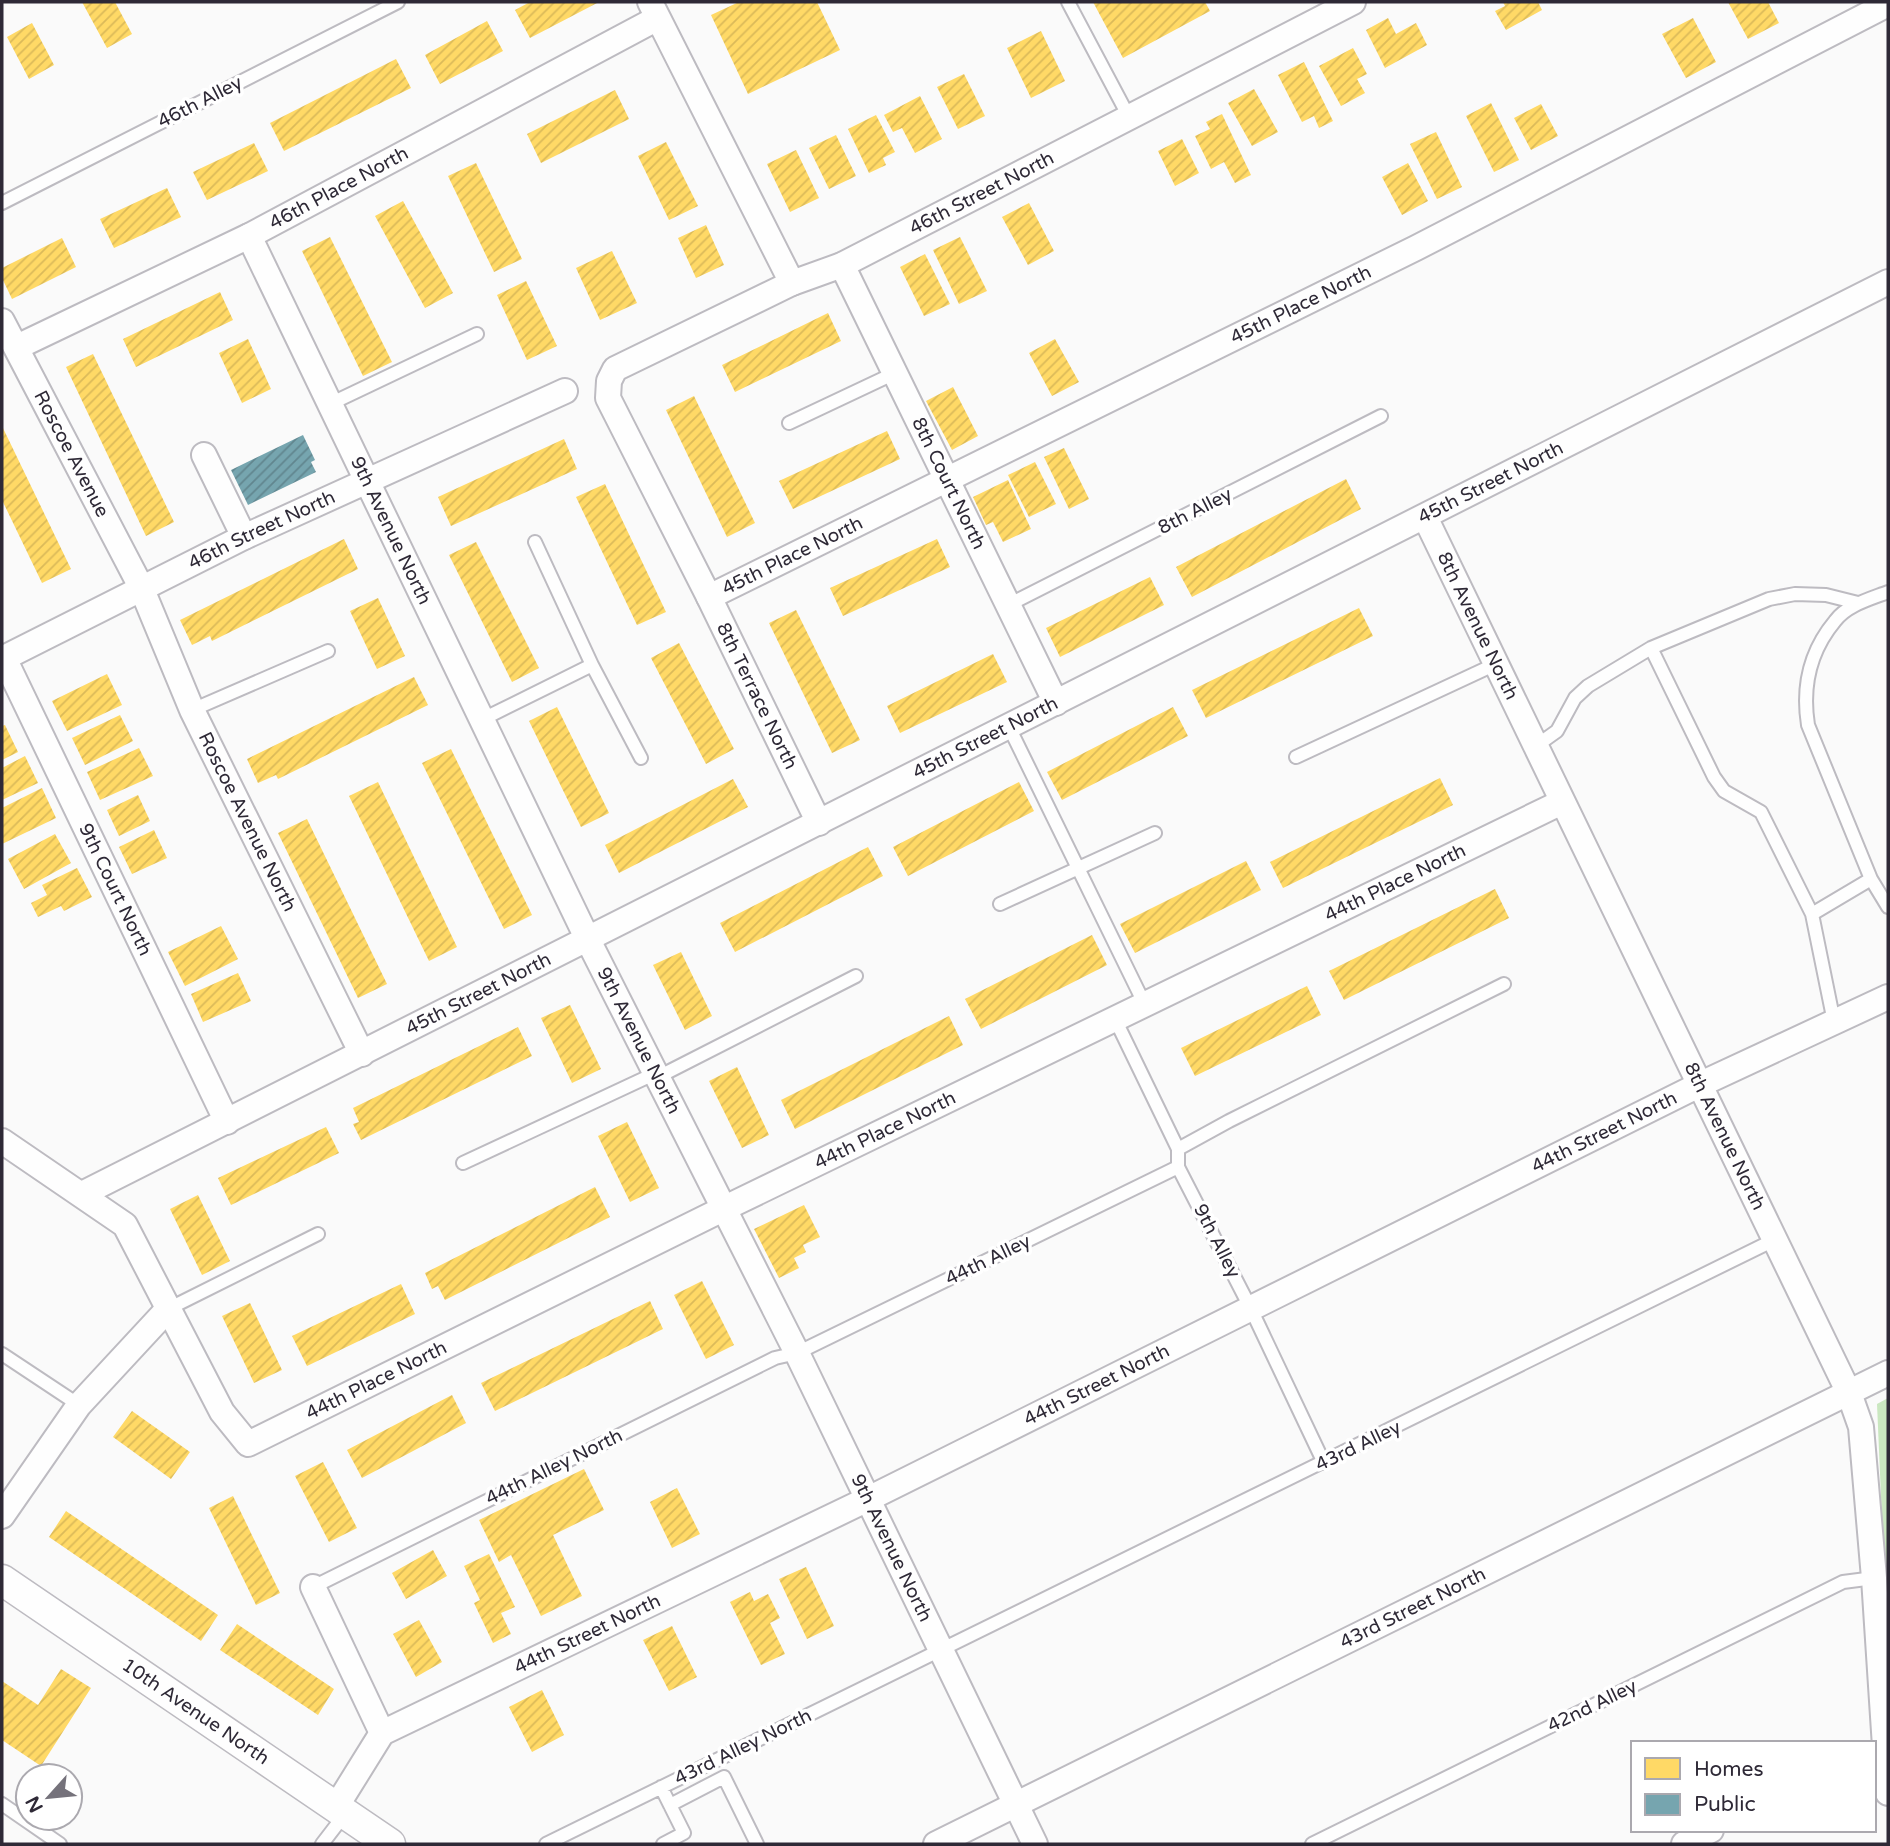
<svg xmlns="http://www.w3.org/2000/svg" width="1890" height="1846" viewBox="0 0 1890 1846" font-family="'Varela Round',sans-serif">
	<defs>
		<pattern id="homes-hatch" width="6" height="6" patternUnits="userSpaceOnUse" patternTransform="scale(1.75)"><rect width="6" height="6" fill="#ffd966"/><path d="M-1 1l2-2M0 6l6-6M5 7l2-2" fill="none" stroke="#dbba59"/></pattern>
		<pattern id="public-hatch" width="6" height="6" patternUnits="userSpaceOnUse" patternTransform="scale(1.75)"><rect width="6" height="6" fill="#76a5af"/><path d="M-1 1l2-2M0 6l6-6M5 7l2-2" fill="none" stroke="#61868f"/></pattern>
	</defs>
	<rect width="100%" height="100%" fill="#fafafa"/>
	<path fill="#cae7c0" d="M 1888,1398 L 1888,1658 L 1877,1404 Z"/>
	<path fill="url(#homes-hatch)" d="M 82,2 L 115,2 L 132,34 L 107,48 Z
		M 530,2 L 599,2 L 530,38 L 515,10 Z
		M 739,2 L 817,2 L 840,50 L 748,94 L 711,15 Z
		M 1093,2 L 1205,2 L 1210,11 L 1123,58 Z
		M 1503,2 L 1538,2 L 1542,10 L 1506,30 L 1495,11 L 1505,6 Z
		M 1728,2 L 1768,2 L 1779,23 L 1748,39 Z
		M 1388,18 L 1396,34 L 1416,23 L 1427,45 L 1385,68 L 1366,30 Z
		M 1693,18 L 1716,62 L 1686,78 L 1662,34 Z
		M 487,21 L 503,51 L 440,84 L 425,55 Z
		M 32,23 L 54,65 L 29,79 L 7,37 Z
		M 1041,31 L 1065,81 L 1031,98 L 1007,48 Z
		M 1353,48 L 1367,74 L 1357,79 L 1365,93 L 1341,106 L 1319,66 Z
		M 396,59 L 411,88 L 284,151 L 270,123 Z
		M 1304,62 L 1333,121 L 1319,128 L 1314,116 L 1302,122 L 1278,75 Z
		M 964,74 L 985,116 L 958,129 L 937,87 Z
		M 1254,89 L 1278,132 L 1252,146 L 1228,103 Z
		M 615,90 L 629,119 L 541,163 L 527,134 Z
		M 920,96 L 942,139 L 915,153 L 902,128 L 893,132 L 884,115 Z
		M 1491,103 L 1519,160 L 1494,172 L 1466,116 Z
		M 1541,104 L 1558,136 L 1531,150 L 1514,118 Z
		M 1222,114 L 1251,175 L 1235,183 L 1224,162 L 1211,169 L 1195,136 L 1210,129 L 1206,122 Z
		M 876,115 L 895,152 L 883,158 L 886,165 L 869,173 L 848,129 Z
		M 1436,132 L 1462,187 L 1437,199 L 1410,144 Z
		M 836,135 L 856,176 L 829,189 L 809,148 Z
		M 1182,139 L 1199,173 L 1175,186 L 1158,151 Z
		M 666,142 L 698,206 L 669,220 L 638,156 Z
		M 254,143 L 268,171 L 207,200 L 193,172 Z
		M 796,150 L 819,198 L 790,212 L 767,164 Z
		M 476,163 L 522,259 L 494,272 L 448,176 Z
		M 1408,163 L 1428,201 L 1402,215 L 1382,177 Z
		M 167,188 L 181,217 L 114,248 L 100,219 Z
		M 403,201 L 453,293 L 425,308 L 375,216 Z
		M 1029,203 L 1054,251 L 1028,265 L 1002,217 Z
		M 706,225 L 724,265 L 696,278 L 678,238 Z
		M 330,237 L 392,362 L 363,376 L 302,251 Z
		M 960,237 L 987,291 L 959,304 L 933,250 Z
		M 62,238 L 76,267 L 12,299 L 2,278 L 2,268 Z
		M 612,251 L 637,303 L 600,320 L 576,268 Z
		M 925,254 L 950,304 L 924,316 L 900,267 Z
		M 526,281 L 557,346 L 527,360 L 497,295 Z
		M 220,292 L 233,320 L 136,367 L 123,339 Z
		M 828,313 L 841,341 L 735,392 L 722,365 Z
		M 248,339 L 271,389 L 242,403 L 219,353 Z
		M 1055,339 L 1079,382 L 1052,396 L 1029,353 Z
		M 93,354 L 174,522 L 146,536 L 66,367 Z
		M 953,387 L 978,436 L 952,450 L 926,401 Z
		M 694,396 L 755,523 L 727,537 L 666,410 Z
		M 2,426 L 71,569 L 42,583 L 2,500 Z
		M 887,431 L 900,459 L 793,509 L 779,481 Z
		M 564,439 L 577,469 L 451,526 L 438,497 Z
		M 1064,448 L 1089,499 L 1069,509 L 1044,457 Z
		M 1035,462 L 1056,504 L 1029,517 L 1008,475 Z
		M 1346,479 L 1361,509 L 1192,597 L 1176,567 Z
		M 1008,480 L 1031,529 L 1003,542 L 993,522 L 986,525 L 973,497 Z
		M 605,484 L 666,612 L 637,625 L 576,497 Z
		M 344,539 L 358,569 L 212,641 L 210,636 L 192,645 L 180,620 Z
		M 937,539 L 950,567 L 843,616 L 830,588 Z
		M 476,542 L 539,668 L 512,682 L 449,555 Z
		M 1150,577 L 1164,605 L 1060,657 L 1046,628 Z
		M 378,598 L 405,656 L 377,669 L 350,611 Z
		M 1359,608 L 1373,636 L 1206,718 L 1192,690 Z
		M 796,610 L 860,740 L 832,753 L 769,623 Z
		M 679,643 L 734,749 L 706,764 L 651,658 Z
		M 993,654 L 1007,682 L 900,733 L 887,706 Z
		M 107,674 L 122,705 L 67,731 L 52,701 Z
		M 414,677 L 428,705 L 278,779 L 276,775 L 258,783 L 247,759 Z
		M 557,707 L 609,813 L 581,827 L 529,721 Z
		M 1173,707 L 1188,736 L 1062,800 L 1047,772 Z
		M 120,715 L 133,741 L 85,765 L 72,738 Z
		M 5,725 L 18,752 L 2,760 L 2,726 Z
		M 139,748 L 153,776 L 100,800 L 87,772 Z
		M 451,749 L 532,915 L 504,929 L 422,763 Z
		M 25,756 L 38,783 L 2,800 L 2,768 Z
		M 1440,778 L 1453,805 L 1283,888 L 1270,862 Z
		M 733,779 L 748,807 L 619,873 L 605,845 Z
		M 378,782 L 457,947 L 429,961 L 349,796 Z
		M 1019,782 L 1034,811 L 908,876 L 893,847 Z
		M 42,788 L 56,818 L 2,844 L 2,808 Z
		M 138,795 L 150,821 L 119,836 L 107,810 Z
		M 307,819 L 387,984 L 358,998 L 278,833 Z
		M 154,830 L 167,858 L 132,874 L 119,847 Z
		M 55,834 L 71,863 L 24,889 L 8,859 Z
		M 868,847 L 883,876 L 735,952 L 720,923 Z
		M 1246,861 L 1261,890 L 1135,953 L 1120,924 Z
		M 77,868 L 92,897 L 64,911 L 61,906 L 38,917 L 31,903 L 47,895 L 42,885 Z
		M 1495,889 L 1509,918 L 1344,1000 L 1329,971 Z
		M 221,926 L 238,959 L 185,986 L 168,952 Z
		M 1092,935 L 1107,965 L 981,1029 L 965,999 Z
		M 681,952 L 712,1016 L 685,1030 L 653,965 Z
		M 238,973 L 251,1001 L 203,1022 L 191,994 Z
		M 1307,986 L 1321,1015 L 1195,1076 L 1181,1048 Z
		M 570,1005 L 601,1069 L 572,1083 L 541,1018 Z
		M 949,1016 L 963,1045 L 795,1129 L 781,1100 Z
		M 518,1027 L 532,1056 L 361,1140 L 353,1124 L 359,1122 L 353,1108 Z
		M 737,1067 L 769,1135 L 742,1148 L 709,1081 Z
		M 627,1122 L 659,1188 L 630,1202 L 598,1136 Z
		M 326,1127 L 339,1153 L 231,1205 L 218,1178 Z
		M 595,1187 L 610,1217 L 445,1300 L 438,1286 L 432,1289 L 425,1273 Z
		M 198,1195 L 230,1261 L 202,1275 L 170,1209 Z
		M 804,1205 L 820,1237 L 803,1245 L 806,1252 L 794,1258 L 799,1268 L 779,1278 L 754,1229 Z
		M 702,1281 L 734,1345 L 706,1359 L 674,1295 Z
		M 401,1284 L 415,1314 L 307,1366 L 292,1336 Z
		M 650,1301 L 663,1329 L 495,1411 L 481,1383 Z
		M 250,1303 L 282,1370 L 254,1383 L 222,1316 Z
		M 452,1395 L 466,1423 L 362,1478 L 347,1450 Z
		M 132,1411 L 190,1452 L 171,1479 L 113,1437 Z
		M 323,1462 L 357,1528 L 329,1542 L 295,1476 Z
		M 584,1469 L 604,1510 L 553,1535 L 582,1596 L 541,1616 L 511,1555 L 499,1562 L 479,1520 Z
		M 677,1488 L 700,1534 L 672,1548 L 650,1502 Z
		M 233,1496 L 280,1593 L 256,1605 L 209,1508 Z
		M 66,1511 L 218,1615 L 201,1641 L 49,1537 Z
		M 433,1550 L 447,1576 L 406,1599 L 392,1573 Z
		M 489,1554 L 515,1607 L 501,1613 L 511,1634 L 493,1643 L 474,1603 L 480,1600 L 464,1566 Z
		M 806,1567 L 834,1626 L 807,1639 L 779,1579 Z
		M 750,1592 L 754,1601 L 768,1594 L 780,1618 L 770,1623 L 785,1654 L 761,1665 L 730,1602 Z
		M 419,1620 L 442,1662 L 416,1677 L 393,1634 Z
		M 237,1624 L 334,1689 L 318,1715 L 220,1650 Z
		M 672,1626 L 697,1677 L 669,1691 L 643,1640 Z
		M 61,1669 L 91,1688 L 41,1766 L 2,1740 L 2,1681 L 38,1705 Z
		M 542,1690 L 564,1735 L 532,1752 L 509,1707 Z"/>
	<path fill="url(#public-hatch)" d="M 303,435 L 315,460 L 311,462 L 316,472 L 248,505 L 231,470 Z"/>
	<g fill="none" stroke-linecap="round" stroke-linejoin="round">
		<g stroke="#bdbbc1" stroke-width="16">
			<path id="service" d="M 1068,2 L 1129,117
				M 2,203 L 398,2
				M 332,403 L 477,334
				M 789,423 L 895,373
				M 1008,605 L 1381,416
				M 1651,648 L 1714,777 L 1724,791 L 1761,812 L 1812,914
				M 592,665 L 641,758
				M 192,710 L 328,651
				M 483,719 L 592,665 L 535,542
				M 1009,727 L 1145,1005
				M 1536,746 L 1557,731 L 1575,698 L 1588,686 L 1651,648 L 1769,599 L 1795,594 L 1826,595 L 1858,603
				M 1296,757 L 1498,663
				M 1871,879 L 1808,725 C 1802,687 1810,651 1835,621 C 1847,605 1870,599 1888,592
				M 1000,904 L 1155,833
				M 1115,1019 L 1178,1149 L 1178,1167 L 1251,1309 L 1324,1463
				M 1834,1022 L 1812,914 L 1871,879 L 1888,907
				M 658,1077 L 856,976
				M 1178,1149 L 1229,1121 L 1504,984
				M 463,1163 L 656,1073
				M 168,1309 L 318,1234
				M 2,1354 L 79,1405
				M 313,1587 L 775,1358 L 797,1353 L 1178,1167
				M 661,1787 L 684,1833 L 663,1844
				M 2,1804 L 60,1844
				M 670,1805 L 724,1777 L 757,1844
				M 322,1844 L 345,1814
				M 546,1844 L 1776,1239
				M 1312,1844 L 1843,1582 L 1874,1578"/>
		</g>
		<g stroke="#bdbbc1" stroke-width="28">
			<g id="minor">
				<path d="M 650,2 L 792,283"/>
				<path id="s1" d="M 249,236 L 588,940 L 797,1353 L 1035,1844"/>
				<path id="s2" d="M 842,265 L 1056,703"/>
				<path id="s3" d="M 2,321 L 141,587 L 192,710 L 362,1054"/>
				<path id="s4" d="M 17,347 L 249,236 L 656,19"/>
				<path d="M 204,455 L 244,537"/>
				<path id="s5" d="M 1425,517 L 1849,1393 L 1861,1427 L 1874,1578 L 1888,1793"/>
				<path id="s6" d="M 709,597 L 1416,248 L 1888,4"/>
				<path id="s7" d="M 4,658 L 227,1122"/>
				<path id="s8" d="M 2,659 L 244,537 L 565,391"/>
				<path id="s9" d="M 819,823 L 709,597 L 608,398 L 609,381 L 615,369 L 792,283 L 842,265 L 1353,2"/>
				<path id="s10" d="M 2,1141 L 125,1225 L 222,1412 L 248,1444 L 725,1208 L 1562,802"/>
				<path id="s11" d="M 82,1194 L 1888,282"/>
				<path d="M 2,1516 L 79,1405 L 168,1309"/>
				<path d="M 313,1587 L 382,1733"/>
				<path id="s12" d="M 336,1807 L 382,1733 L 868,1499 L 1701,1084 L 1888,997"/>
				<path id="s13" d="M 936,1844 L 1888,1373"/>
				<path d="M 1684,1844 L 1711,1830"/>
			</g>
		</g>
		<g stroke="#bdbbc1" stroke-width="33">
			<g id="tertiary">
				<path id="s14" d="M 2,1580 L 390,1844"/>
			</g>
		</g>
		<use href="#service" stroke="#fefefe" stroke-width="12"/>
		<use href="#minor" stroke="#fefefe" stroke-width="24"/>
		<use href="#tertiary" stroke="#fefefe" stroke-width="30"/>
	</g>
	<g text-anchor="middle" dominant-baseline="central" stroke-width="7" stroke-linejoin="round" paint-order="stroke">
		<g font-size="19" fill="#2e2936" stroke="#fff">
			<text transform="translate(200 102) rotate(-27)">46th Alley</text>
			<text stroke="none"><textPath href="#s4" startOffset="359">46th Place North</textPath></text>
			<text stroke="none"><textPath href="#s9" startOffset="912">46th Street North</textPath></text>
			<text stroke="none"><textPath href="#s6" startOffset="660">45th Place North</textPath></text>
			<text stroke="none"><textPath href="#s3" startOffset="150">Roscoe Avenue</textPath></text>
			<text stroke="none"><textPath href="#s11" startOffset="1578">45th Street North</textPath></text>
			<text stroke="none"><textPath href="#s2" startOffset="243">8th Court North</textPath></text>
			<text transform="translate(1195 511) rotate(-27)">8th Alley</text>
			<text stroke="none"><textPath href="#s8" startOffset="290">46th Street North</textPath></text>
			<text stroke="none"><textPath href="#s1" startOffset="327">9th Avenue North</textPath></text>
			<text stroke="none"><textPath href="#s6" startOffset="93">45th Place North</textPath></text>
			<text stroke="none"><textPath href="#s5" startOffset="121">8th Avenue North</textPath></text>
			<text transform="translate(757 696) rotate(64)">8th Terrace North</text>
			<text stroke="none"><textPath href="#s11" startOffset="1012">45th Street North</textPath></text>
			<text stroke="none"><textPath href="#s3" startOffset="558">Roscoe Avenue North</textPath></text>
			<text stroke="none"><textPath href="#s10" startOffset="1678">44th Place North</textPath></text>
			<text stroke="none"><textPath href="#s7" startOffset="257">9th Court North</textPath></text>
			<text stroke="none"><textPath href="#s11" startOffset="444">45th Street North</textPath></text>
			<text stroke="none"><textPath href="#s1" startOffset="894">9th Avenue North</textPath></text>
			<text stroke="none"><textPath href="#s10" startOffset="1111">44th Place North</textPath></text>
			<text stroke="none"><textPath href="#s12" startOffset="1449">44th Street North</textPath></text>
			<text stroke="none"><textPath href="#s5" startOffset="688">8th Avenue North</textPath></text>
			<text transform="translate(1217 1241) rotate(63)">9th Alley</text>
			<text transform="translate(988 1260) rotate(-26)">44th Alley</text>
			<text stroke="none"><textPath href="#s10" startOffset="544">44th Place North</textPath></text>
			<text stroke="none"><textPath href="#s12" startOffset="882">44th Street North</textPath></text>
			<text transform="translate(1358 1446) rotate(-26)">43rd Alley</text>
			<text transform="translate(554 1467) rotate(-26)">44th Alley North</text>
			<text stroke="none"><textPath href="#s1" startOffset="1461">9th Avenue North</textPath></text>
			<text stroke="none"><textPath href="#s13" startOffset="532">43rd Street North</textPath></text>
			<text stroke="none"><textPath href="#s12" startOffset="315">44th Street North</textPath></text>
			<text transform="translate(1592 1706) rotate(-26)">42nd Alley</text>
			<text stroke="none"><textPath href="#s14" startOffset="234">10th Avenue North</textPath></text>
			<text transform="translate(743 1747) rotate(-26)">43rd Alley North</text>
		</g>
	</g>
	<rect width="1890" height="1846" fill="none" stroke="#2e2936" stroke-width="7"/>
	<rect x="1631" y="1741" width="245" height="91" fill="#ffffff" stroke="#aba9af" stroke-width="2"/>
	<rect x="1645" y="1758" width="35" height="21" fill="#ffd966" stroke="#aba9af" stroke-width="2"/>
	<text x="1694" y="1776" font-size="21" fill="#2e2936">Homes</text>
	<rect x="1645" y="1794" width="35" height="21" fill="#76a5af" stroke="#aba9af" stroke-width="2"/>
	<text x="1694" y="1811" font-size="21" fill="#2e2936">Public</text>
	<g transform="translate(49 1797) rotate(243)"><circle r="33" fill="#ffffff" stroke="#aba9af" stroke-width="2"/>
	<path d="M0-5L12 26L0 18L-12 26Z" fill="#75727b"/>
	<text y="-10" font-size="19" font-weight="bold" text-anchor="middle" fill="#2e2936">N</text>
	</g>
</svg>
